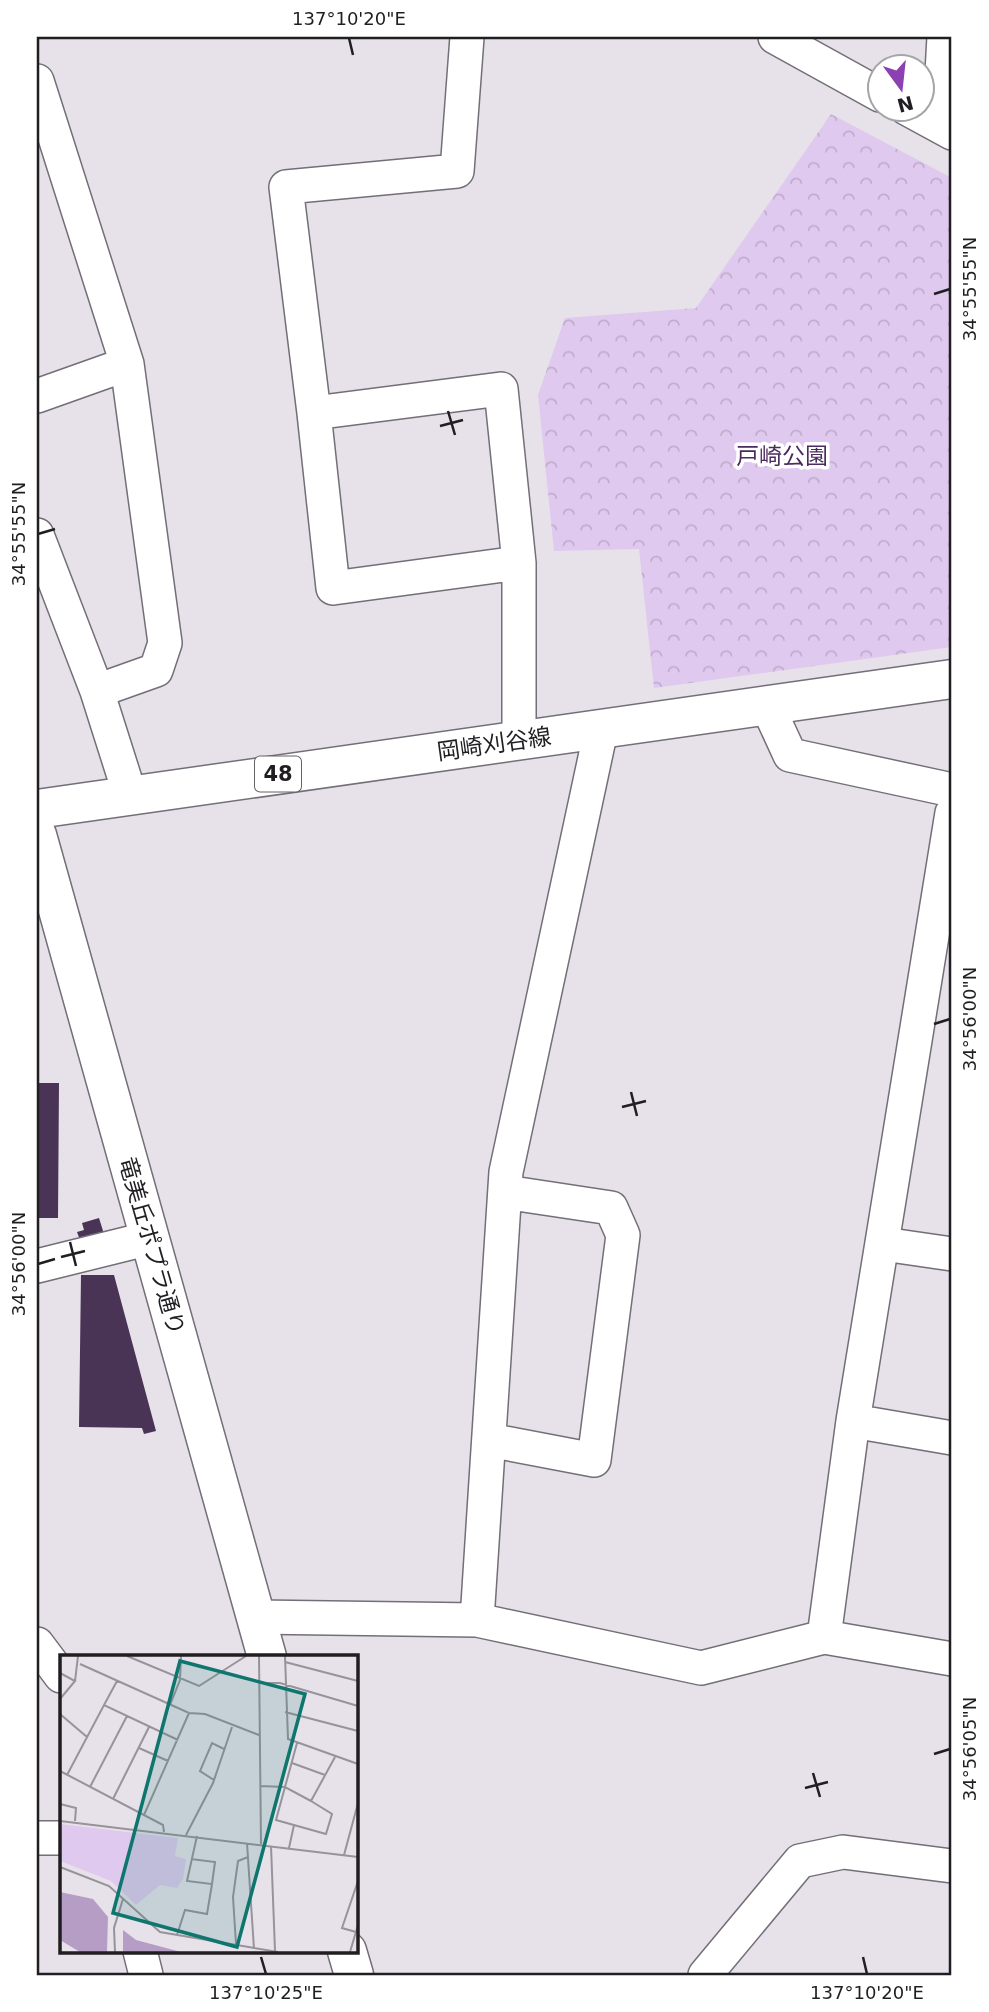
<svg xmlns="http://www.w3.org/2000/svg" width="989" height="2012" viewBox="0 0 989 2012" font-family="'DejaVu Sans','Noto Sans JP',sans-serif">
	<defs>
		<pattern id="park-crowns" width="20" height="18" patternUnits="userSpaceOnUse" patternTransform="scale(1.75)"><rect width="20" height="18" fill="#e0c9ee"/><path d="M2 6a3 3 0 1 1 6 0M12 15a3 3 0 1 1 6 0" fill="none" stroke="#c0accc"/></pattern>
	</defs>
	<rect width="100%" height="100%" fill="#e7e1ea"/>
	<path fill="url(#park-crowns)" d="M 831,114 L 952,178 L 952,647 L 654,688 L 639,549 L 554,551 L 538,395 L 565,318 L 696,308 Z"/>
	<path fill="#4a3456" d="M 37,1083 L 59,1083 L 58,1218 L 37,1218 Z
		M 99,1218 L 104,1234 L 80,1240 L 77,1232 L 84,1230 L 82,1223 Z
		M 81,1275 L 114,1275 L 156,1431 L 144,1434 L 142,1428 L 79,1427 Z"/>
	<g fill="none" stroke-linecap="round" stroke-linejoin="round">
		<g stroke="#736e77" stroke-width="36">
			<path id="street" d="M 467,37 L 457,171 L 286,187 L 314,413 L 501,389 L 519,563 L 519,740
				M 775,37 L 880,95
				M 37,81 L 127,364 L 165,643 L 156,670 L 97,691
				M 906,108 L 952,133
				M 939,126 L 944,37
				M 37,396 L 127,364
				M 314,413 L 333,588 L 519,563
				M 37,535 L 97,691 L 130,795
				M 767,705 L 790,755 L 952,790
				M 883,1244 L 952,1254
				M 37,1266 L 150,1238
				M 853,1421 L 952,1438
				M 489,1440 L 594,1460 L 623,1235 L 611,1208 L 505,1192
				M 256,1617 L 477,1620 L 701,1668 L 824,1637 L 952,1659
				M 477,1620 L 506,1172 L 601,730
				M 824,1637 L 853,1421 L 952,813
				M 37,1644 L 61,1676
				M 37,1838 L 61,1838
				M 140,1951 L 146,1975
				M 705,1975 L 800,1861 L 843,1852 L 952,1866"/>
		</g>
		<g stroke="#736e77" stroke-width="41">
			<path id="secondary" d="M 37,835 L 267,1657
				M 347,1951 L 354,1975"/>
		</g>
		<g stroke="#736e77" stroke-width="41">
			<path id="primary" d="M 37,809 L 952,679"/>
		</g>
		<use href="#street" stroke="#fff" stroke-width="33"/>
		<use href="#secondary" stroke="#fff" stroke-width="38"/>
		<use href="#primary" stroke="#fff" stroke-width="38"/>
	</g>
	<path fill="none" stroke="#201e21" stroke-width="2.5" d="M 349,38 L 353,55M 934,294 L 950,289M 448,411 L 455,435M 440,426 L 463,420M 38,534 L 55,529M 934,1024 L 950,1019M 631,1092 L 637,1116M 622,1107 L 646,1101M 70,1242 L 76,1266M 61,1257 L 85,1251M 38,1264 L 55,1259M 934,1754 L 950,1749M 813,1773 L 820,1797M 805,1788 L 828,1782M 261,1957 L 266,1974M 863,1957 L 867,1974"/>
	<g text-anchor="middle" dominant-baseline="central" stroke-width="7" stroke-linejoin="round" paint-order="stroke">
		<rect fill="#fff" stroke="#636264" stroke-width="2" x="255" y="756.5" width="46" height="35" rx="5"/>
		<g font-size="21" font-weight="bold" fill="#201e21">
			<text x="278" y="774">48</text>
		</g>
		<g font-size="23" fill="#4c2a5e" stroke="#fff">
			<text x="782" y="456">戸崎公園</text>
		</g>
		<g font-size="23" fill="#201e21" stroke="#fff">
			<text transform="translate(494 744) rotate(-8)">岡崎刈谷線</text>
			<text transform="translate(152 1246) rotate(74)">竜美丘ポプラ通り</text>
		</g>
	</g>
	<g transform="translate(60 1655)">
		<rect width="298" height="298" fill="#e7e1ea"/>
		<path d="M 0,169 L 118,183 L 115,201 L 126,204 L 123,224 L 117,233 L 100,230 L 76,250 L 51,226 L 0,206 Z" fill="#e0c9ee"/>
		<path d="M 0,237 L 33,244 L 48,262 L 47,297 L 20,297 L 0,285 ZM 63,275 L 76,285 L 121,297 L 63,297 Z" fill="#b69dc5"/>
		<path fill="none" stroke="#97939a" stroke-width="2" d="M 67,1 L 139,31 L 186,1M 199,1 L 201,189M 225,1 L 228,84 L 298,109M 225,7 L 298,26M 20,9 L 129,58 L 145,59 L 199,80M 0,18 L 15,26 L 0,44M 15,26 L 18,1M 199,28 L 220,28 L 298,51M 44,50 L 57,26M 110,50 L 120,25 L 121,1M 225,57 L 298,76M 0,59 L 27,82M 237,88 L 216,165 L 266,179 L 272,159 L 251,146 L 275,102M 79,93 L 108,106M 232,108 L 265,120M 0,116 L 103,170 L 104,177M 7,120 L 44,50 L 118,85M 154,125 L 140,116 L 152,88 L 164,94M 200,131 L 225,132 L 251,146M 30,132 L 67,61M 53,144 L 89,72M 0,149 L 16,153 L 15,166M 84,160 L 129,58M 0,166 L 298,202M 126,180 L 153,128 L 172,72M 187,188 L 194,294M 211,191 L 215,296M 229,193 L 234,170M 284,200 L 298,148M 131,204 L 155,207 L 152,229M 0,212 L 49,231 L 100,277 L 218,297M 296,277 L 282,273 L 298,226M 117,280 L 125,255 L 147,259 L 152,229 L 127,226 L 137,181M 176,289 L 173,242 L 178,206 L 188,202M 55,297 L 54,273 L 63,244M 290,297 L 298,270"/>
		<path fill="#0f766e" fill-opacity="0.15" stroke="#0f766e" stroke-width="3.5" d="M 120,6 L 245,39 L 177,292 L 53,258 Z"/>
		<rect width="298" height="298" fill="none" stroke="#201e21" stroke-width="3.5"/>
	</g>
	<rect width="989" height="2012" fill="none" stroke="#ffffff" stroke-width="77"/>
	<g transform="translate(901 88) rotate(165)"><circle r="33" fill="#ffffff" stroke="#a6a5a6" stroke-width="2"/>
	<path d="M0-5L12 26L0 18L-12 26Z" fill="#8c41b3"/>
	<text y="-10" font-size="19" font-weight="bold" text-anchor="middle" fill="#201e21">N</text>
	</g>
	<rect x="38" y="38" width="912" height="1936" fill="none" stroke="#201e21" stroke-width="2.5"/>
	<g font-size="18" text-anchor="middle" fill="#201e21">
		<text x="349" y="25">137°10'20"E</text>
		<text transform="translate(970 289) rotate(-90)" y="6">34°55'55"N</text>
		<text transform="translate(19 534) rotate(-90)" y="6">34°55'55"N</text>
		<text transform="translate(970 1019) rotate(-90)" y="6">34°56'00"N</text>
		<text transform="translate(19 1264) rotate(-90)" y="6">34°56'00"N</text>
		<text transform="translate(970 1749) rotate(-90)" y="6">34°56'05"N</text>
		<text x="266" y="1999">137°10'25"E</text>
		<text x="867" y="1999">137°10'20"E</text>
	</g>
</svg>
